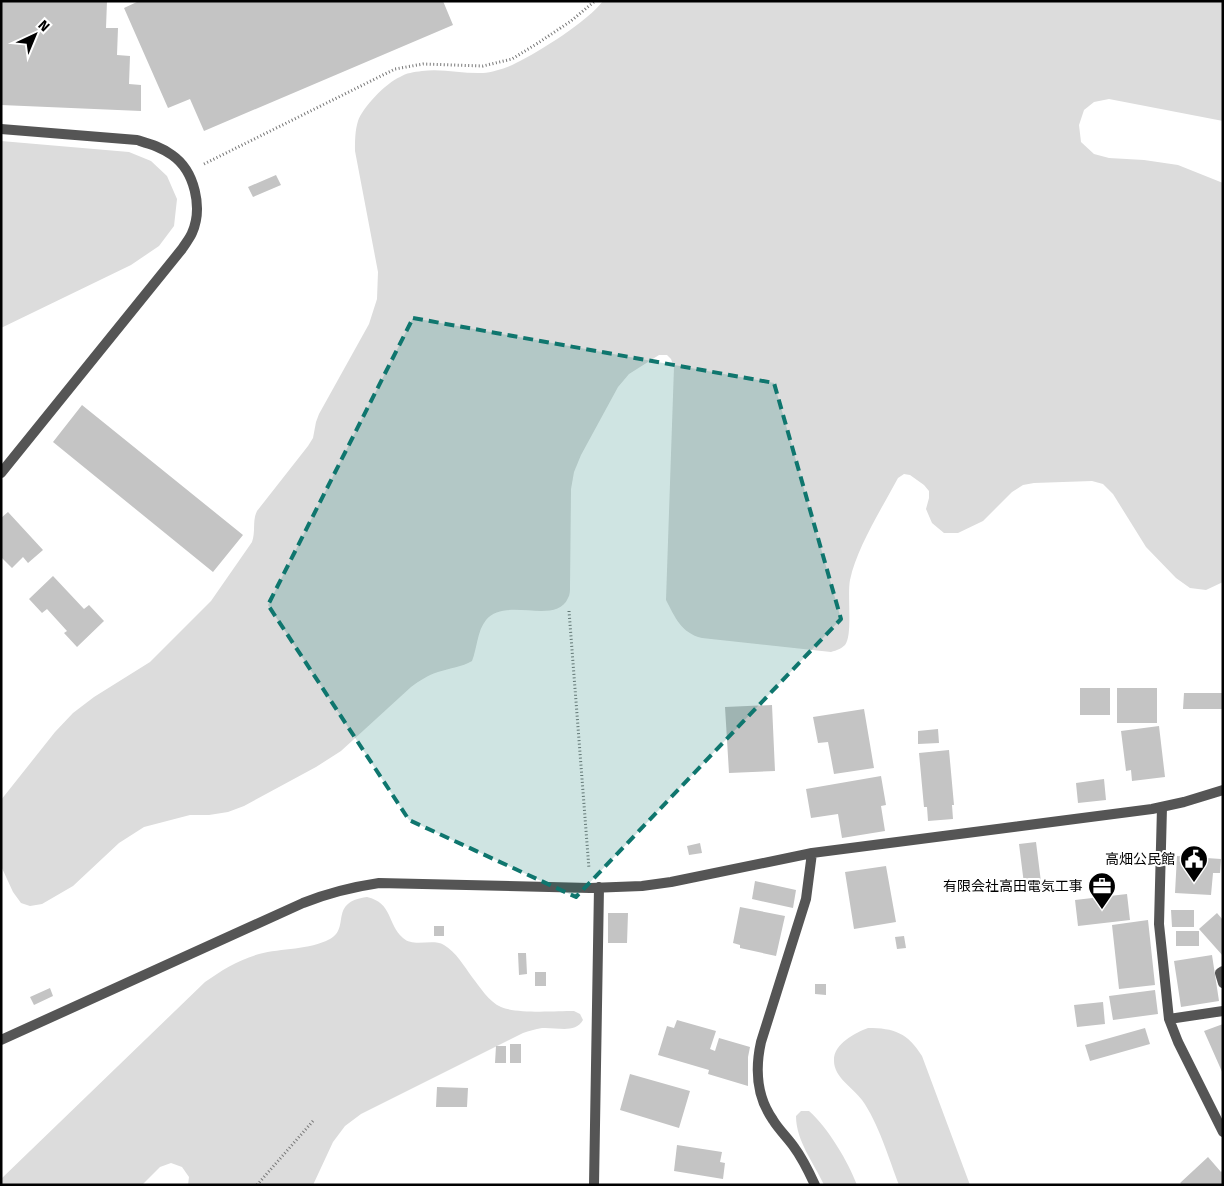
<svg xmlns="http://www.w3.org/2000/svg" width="1224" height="1186" viewBox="0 0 1224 1186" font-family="'Fira Sans','Noto Sans JP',sans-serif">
	<rect width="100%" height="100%" fill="#fff"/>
	<path fill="#dcdcdc" d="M 603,1 L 1223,1 L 1223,121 L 1109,99 L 1094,102 L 1084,110 L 1079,125 L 1081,142 L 1094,154 L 1109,158 L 1144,160 L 1178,165 L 1223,183 L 1223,582 L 1206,590 L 1190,588 L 1176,578 L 1146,547 L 1113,494 L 1103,484 L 1092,481 L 1034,483 L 1023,485 L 1012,492 L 983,521 L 958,533 L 944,533 L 932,523 L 926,509 L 929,498 L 929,491 L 924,485 L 910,475 L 904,474 L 898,478 C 882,508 857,547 850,580 C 847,595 853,635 845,645 C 841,649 837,650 831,652 L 702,638 C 681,633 675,617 666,600 L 674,367 L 671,359 L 667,355 L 659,355 L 629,374 L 618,387 L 581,455 L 574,472 L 571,489 L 570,587 C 570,590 570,595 568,598 C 556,626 506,596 486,620 C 477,631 477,649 472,661 C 462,667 450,668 438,672 C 428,675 419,681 411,687 L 341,751 L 316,767 L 244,806 L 228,812 L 209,815 L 190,815 L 144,827 L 119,843 L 73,886 L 42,904 L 30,906 L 21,903 L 13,892 L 1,866 L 1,800 L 55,732 L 73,713 L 94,697 L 150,662 L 211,601 L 252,542 C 256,531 252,521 257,511 L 308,446 L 313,438 L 316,422 L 319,414 L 369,324 L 377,299 L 378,272 L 355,151 C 355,140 355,131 358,121 C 363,107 386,83 400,77 C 406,73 414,72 422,71 C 442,68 463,74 483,73 C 493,72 507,68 516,63 C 539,52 588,21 603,1 Z
		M 1,141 L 129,152 L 151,161 L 167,176 L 177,199 L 174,226 L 159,246 L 131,265 L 1,328 Z
		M 367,897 C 393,903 387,924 403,938 C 414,948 432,938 444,945 C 456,952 464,966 472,977 C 480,987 489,1002 501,1007 C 517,1014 555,1011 574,1011 L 580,1014 L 583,1020 C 575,1034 557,1027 542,1028 C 535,1029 529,1031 523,1033 L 361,1114 L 345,1126 L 333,1142 L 313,1185 L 188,1185 L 189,1177 L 182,1167 L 171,1163 L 160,1167 L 142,1185 L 1,1185 L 1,1179 L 205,982 C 222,970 238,960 259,954 C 282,948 309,950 330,939 C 351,928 328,902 367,897 Z
		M 868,1028 C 894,1028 908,1033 922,1056 L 970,1185 L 899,1185 C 889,1159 878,1122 862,1100 C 853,1088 834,1077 834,1061 C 833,1044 855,1033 868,1028 Z
		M 801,1111 L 809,1111 C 828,1128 848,1161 857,1185 L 824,1185 C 814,1163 796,1141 796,1116 Z"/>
	<path fill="#c4c4c4" d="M 1,1 L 107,1 L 106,28 L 118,28 L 117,55 L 130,56 L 129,84 L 141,85 L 141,111 L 1,105 Z
		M 139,1 L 443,1 L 453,25 L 204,131 L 190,99 L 168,108 L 124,8 Z
		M 276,175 L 281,185 L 253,197 L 248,187 Z
		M 82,405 L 243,535 L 213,572 L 53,442 Z
		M 8,512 L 43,550 L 28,563 L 23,557 L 12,568 L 1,557 L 1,518 Z
		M 53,576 L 84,609 L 89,605 L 104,621 L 77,647 L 64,633 L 67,631 L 47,609 L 42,613 L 29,599 Z
		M 1080,688 L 1110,688 L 1110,715 L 1080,715 Z
		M 1117,688 L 1157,688 L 1157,723 L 1117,723 Z
		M 1184,693 L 1223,693 L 1223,709 L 1183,709 Z
		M 772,705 L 775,771 L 729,773 L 725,707 Z
		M 864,709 L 874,768 L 834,774 L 828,742 L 818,743 L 813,717 Z
		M 1159,726 L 1165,777 L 1132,781 L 1131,770 L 1126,771 L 1121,731 Z
		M 938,729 L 939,743 L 918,744 L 918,731 Z
		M 949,750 L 954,805 L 952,805 L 953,819 L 928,821 L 927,807 L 924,807 L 919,753 Z
		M 881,776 L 886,805 L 881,806 L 885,831 L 842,838 L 838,814 L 811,818 L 806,789 Z
		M 1104,779 L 1106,800 L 1078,803 L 1076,783 Z
		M 1036,842 L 1042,890 L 1025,892 L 1019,844 Z
		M 700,843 L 702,853 L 689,855 L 687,846 Z
		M 1177,856 L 1221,859 L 1220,873 L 1213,873 L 1211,895 L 1175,893 Z
		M 886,866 L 896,922 L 854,929 L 845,872 Z
		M 755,881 L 796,890 L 793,908 L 752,899 Z
		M 1127,894 L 1130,920 L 1078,926 L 1075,900 Z
		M 740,907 L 785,916 L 776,956 L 740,948 L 740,945 L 733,943 Z
		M 1171,910 L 1194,910 L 1194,927 L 1172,927 Z
		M 608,913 L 628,913 L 627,943 L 608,943 Z
		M 1217,913 L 1223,920 L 1223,956 L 1199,929 Z
		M 1148,920 L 1155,985 L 1119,989 L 1112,925 Z
		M 434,926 L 444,926 L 444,936 L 434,936 Z
		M 1176,931 L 1199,931 L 1199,946 L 1176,946 Z
		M 904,936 L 906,948 L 897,949 L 895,937 Z
		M 518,953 L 526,953 L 527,974 L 519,975 Z
		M 1212,955 L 1219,1001 L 1181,1007 L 1174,961 Z
		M 535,972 L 546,972 L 546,986 L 535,986 Z
		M 815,984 L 826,984 L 826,995 L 815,994 Z
		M 50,988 L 53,996 L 34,1005 L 30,997 Z
		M 1155,990 L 1158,1014 L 1113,1020 L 1109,996 Z
		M 1103,1002 L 1105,1024 L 1077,1027 L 1074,1005 Z
		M 677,1020 L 716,1031 L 710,1049 L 715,1051 L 719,1038 L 750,1047 L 748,1057 L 748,1086 L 708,1074 L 709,1070 L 658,1055 L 667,1026 L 674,1028 Z
		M 1223,1024 L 1223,1074 L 1204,1031 Z
		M 1145,1028 L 1150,1044 L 1090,1061 L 1085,1045 Z
		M 510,1044 L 521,1044 L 521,1063 L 510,1063 Z
		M 496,1046 L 506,1046 L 506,1063 L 495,1063 Z
		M 630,1074 L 690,1091 L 679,1128 L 620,1110 Z
		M 437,1087 L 468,1088 L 467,1107 L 436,1107 Z
		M 677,1145 L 722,1152 L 720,1162 L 725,1163 L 723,1179 L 674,1171 Z
		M 1208,1157 L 1221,1172 L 1223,1170 L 1223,1185 L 1182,1185 L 1180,1183 Z"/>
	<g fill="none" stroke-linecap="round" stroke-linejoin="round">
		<path stroke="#777" stroke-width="3" stroke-dasharray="1 2.5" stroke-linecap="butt" d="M 204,164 L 395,69 L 423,64 L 483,66 L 512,59 L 538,43 L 571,21 L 595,1
			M 1222,174 L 1223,174
			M 569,611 L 589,869
			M 257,1185 L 313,1121"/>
		<path stroke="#555" stroke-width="10" d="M 1223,971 L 1220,973 L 1223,983"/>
		<path stroke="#555" stroke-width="10" d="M 1,129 L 137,140 C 150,144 161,147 172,155 C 195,171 203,208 192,233 C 190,238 185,244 182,249 L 1,473
			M 1162,807 L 1159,924 L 1169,1019 L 1178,1042 L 1223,1132
			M 812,853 L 806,899 L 761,1042 C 755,1069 756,1096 773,1120 C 779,1130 788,1138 794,1147 C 803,1159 809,1172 815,1185
			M 1169,1019 L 1223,1011
			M 1,1040 L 303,903 C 328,893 352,887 379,883 L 590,888 L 642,886 L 671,882 L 812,853 L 1152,809 L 1184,802 L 1223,790
			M 594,1185 L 599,887"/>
	</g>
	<path fill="#0f766e" fill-opacity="0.2" stroke="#0f766e" stroke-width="4" stroke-dasharray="10 6" stroke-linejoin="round" d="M 413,318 L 774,383 L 841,619 L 576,897 L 409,820 L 268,605 Z"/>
	<defs>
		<g id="civic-pin" transform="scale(1.4375)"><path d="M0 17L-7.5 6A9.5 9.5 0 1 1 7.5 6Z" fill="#000" stroke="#fff"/><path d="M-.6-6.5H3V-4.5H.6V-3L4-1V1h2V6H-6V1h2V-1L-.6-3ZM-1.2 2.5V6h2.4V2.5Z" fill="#fff"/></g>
		<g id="office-pin" transform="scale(1.4375)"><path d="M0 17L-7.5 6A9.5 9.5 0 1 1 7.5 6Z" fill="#000" stroke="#fff"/><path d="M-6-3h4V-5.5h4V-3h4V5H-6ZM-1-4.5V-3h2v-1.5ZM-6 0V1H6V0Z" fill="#fff"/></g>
	</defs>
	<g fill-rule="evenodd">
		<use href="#civic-pin" x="1194" y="859"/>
		<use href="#office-pin" x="1102" y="886"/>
	</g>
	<g text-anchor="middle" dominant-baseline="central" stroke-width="4" stroke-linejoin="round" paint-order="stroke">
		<g font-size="14" fill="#000" stroke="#fff" text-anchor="end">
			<text x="1175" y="859">高畑公民館</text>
			<text x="1083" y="886">有限会社高田電気工事</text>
		</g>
	</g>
	<rect width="1224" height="1186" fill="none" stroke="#000000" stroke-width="5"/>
	<g transform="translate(35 35) rotate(44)" stroke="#ffffff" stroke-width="4" paint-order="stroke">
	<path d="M0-4L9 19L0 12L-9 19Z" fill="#000000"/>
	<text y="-8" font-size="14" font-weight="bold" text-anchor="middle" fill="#000000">N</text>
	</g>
</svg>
